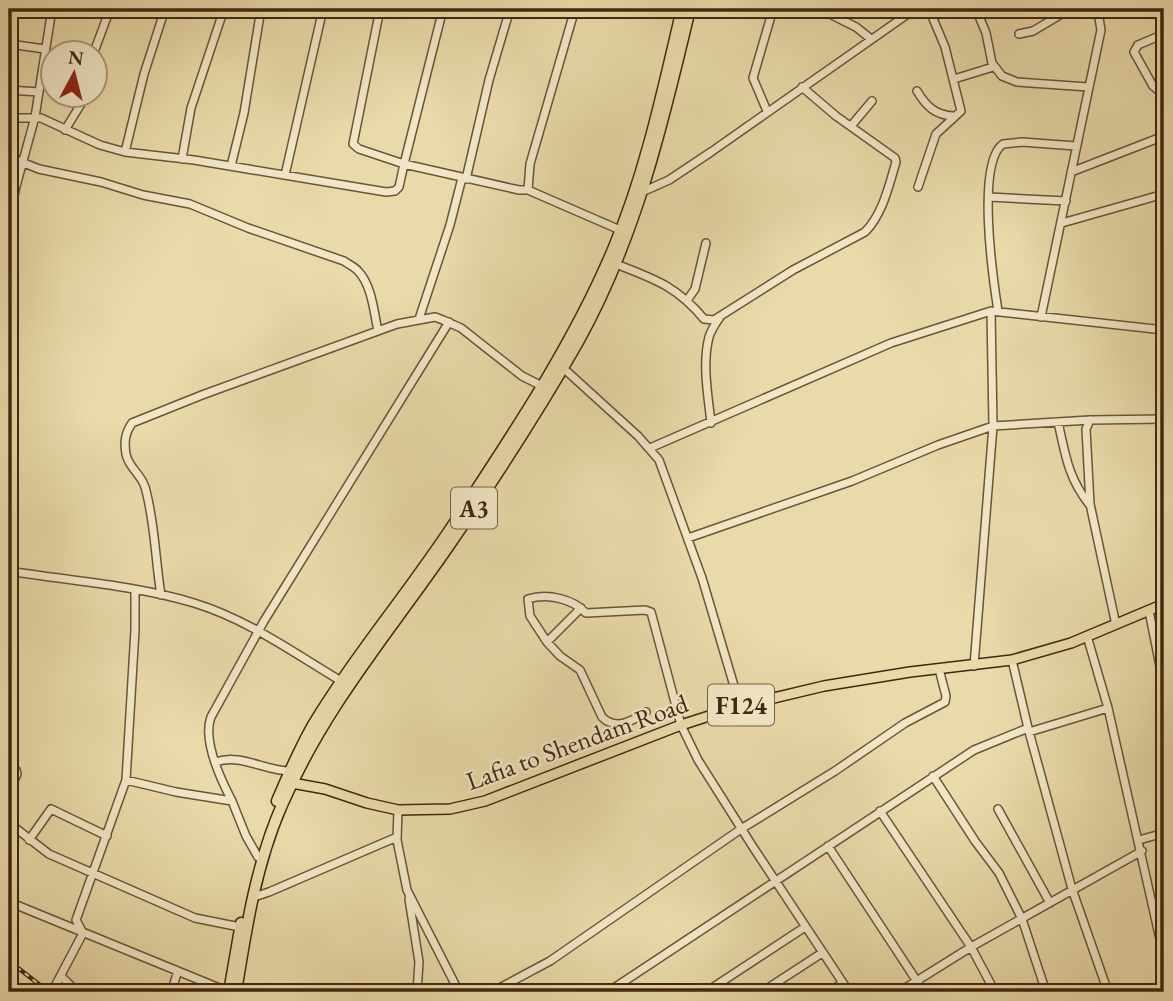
<svg xmlns="http://www.w3.org/2000/svg" width="1173" height="1001" viewBox="0 0 1173 1001" font-family="'EB Garamond',serif">
	<rect width="100%" height="100%" fill="#e9daa9"/>
	<filter id="stains"><feTurbulence type="fractalNoise" baseFrequency=".00286" numOctaves="4"/><feColorMatrix values="0 0 0 0 .2 0 0 0 0 .09 0 0 0 0 .02 0 0 0 .5 -.17"/></filter>
	<radialGradient id="worn" r=".72"><stop offset=".6" stop-color="#630" stop-opacity="0"/><stop offset="1" stop-color="#630" stop-opacity=".3"/></radialGradient>
	<g fill="none" stroke-linecap="round" stroke-linejoin="round">
		<g stroke="#6b5437" stroke-width="10">
			<path id="minor" d="M 380,9 L 353,144 L 359,149 L 404,164 L 443,9
				M 575,9 L 530,164 L 528,190 L 620,230
				M 654,9 L 681,16
				M 820,9 L 856,27 L 871,39
				M 976,9 L 986,33 L 992,63 L 1002,76 L 1017,82 L 1088,87
				M 1019,34 L 1033,31 L 1070,9
				M 1164,34 L 1138,45 L 1134,52 L 1153,86 L 1164,95
				M 9,44 L 45,49
				M 94,52 L 110,9
				M 954,79 L 993,67
				M 9,90 L 39,92
				M 917,91 C 926,106 935,115 953,116
				M 767,111 L 753,78 L 773,9
				M 9,118 L 41,118 L 100,145 L 125,152 L 194,160 L 386,192 L 395,191 L 399,187 L 404,164 L 519,190 L 528,190
				M 851,126 L 872,101
				M 65,130 L 81,104 L 83,94
				M 125,152 L 144,74 L 165,9
				M 9,157 L 39,169 L 101,182 L 143,195 L 190,204 L 248,228 L 344,261 C 348,264 355,267 358,271 C 372,285 374,313 378,331
				M 182,159 L 191,108 L 224,9
				M 231,166 L 244,113 L 261,9
				M 1071,172 L 1164,136
				M 285,175 L 323,9
				M 466,179 L 489,80 L 510,9
				M 918,187 L 936,134 L 961,111 L 945,47 L 929,9
				M 642,192 L 669,180 L 711,152 L 915,9
				M 989,197 L 1066,201
				M 1062,223 L 1164,194
				M 9,227 L 15,190 L 35,117 L 52,9
				M 616,264 C 654,279 677,286 704,319 L 714,320 L 793,270 L 865,232 C 883,214 889,185 896,162 L 895,158 L 836,116 L 802,87
				M 688,299 L 695,289 L 706,243
				M 998,311 C 993,279 976,163 1003,144 L 1022,142 L 1076,146
				M 1041,317 L 1101,30 L 1099,18 L 1094,9
				M 419,319 L 450,225 L 462,178
				M 561,366 L 638,436 L 659,460 L 702,578 L 740,706
				M 1090,420 L 1086,429 L 1090,504 L 1116,625
				M 1058,422 C 1065,453 1068,478 1089,504
				M 711,423 C 708,395 702,364 709,337 C 711,330 716,323 720,317
				M 650,448 L 891,343 L 991,311 L 1164,330
				M 688,538 L 852,481 L 938,445 L 993,426 L 1090,420 L 1164,419
				M 9,571 C 70,581 135,585 194,603 C 247,619 294,653 341,681
				M 161,595 C 155,558 155,522 145,487 C 141,474 128,467 126,454 C 124,442 125,433 132,423 L 202,395 L 397,324 L 435,317 L 443,320 L 461,328 L 522,376 L 542,386
				M 1149,611 L 1164,686
				M 1087,636 L 1108,708 L 1164,957
				M 547,642 L 581,608
				M 1012,660 L 1028,728 L 1072,889 L 1108,992
				M 974,666 L 993,426 L 991,311
				M 646,712 C 632,721 616,731 602,717 L 580,670 L 560,656 L 547,642 L 530,616 L 528,599 C 548,593 573,599 586,613 L 645,610 L 651,612 L 681,725 L 698,760 L 753,847 L 849,992
				M 1029,732 L 1108,708
				M 216,762 C 240,753 265,771 290,771
				M 9,765 L 16,770 L 17,774 L 9,792
				M 933,776 L 975,841 L 999,873 L 1022,919 L 1046,992
				M 126,780 L 135,630 L 135,591
				M 232,801 C 221,780 202,741 211,717 L 264,621 L 449,322
				M 998,809 L 1050,903
				M 398,810 L 397,840 L 407,890 L 459,992
				M 880,811 L 971,947 L 995,992
				M 9,823 L 49,854 L 195,918 L 240,927
				M 29,840 L 51,809 L 107,836
				M 1139,840 L 1164,833
				M 828,846 L 924,992
				M 254,897 L 269,892 L 397,837
				M 409,899 L 419,962 L 417,992
				M 9,902 L 229,992
				M 61,976 L 77,992
				M 52,992 L 83,933 L 76,920 L 126,780 L 176,792 L 232,801 L 246,836 L 258,857
				M 171,992 L 178,971
				M 492,992 L 550,961 L 741,829 L 835,771 L 905,723 L 945,702 L 946,696 L 939,669
				M 608,992 L 974,750 L 1028,728
				M 706,992 L 805,927
				M 762,992 L 822,953
				M 828,992 L 843,983
				M 899,992 L 971,947 L 1142,851"/>
		</g>
		<g stroke="#412711" stroke-width="12">
			<path id="major" d="M 287,779 L 292,783 L 325,789 L 367,803 L 398,810 L 450,809 L 485,801 L 681,725 L 740,706 L 824,686 L 910,672 L 1012,660 L 1071,643 L 1164,604"/>
		</g>
		<g stroke="#412711" stroke-width="13">
			<path id="highway" d="M 277,801 C 288,775 299,750 313,725 C 356,654 410,591 455,522 C 513,434 573,345 614,247 C 646,171 663,89 682,9
				M 229,992 L 241,923
				M 236,992 C 246,929 256,864 282,805 C 325,706 388,634 448,547 C 494,480 538,412 578,342 C 636,238 663,123 690,9"/>
		</g>
		<use href="#minor" stroke="#f1e7c7" stroke-width="7"/>
		<use href="#major" stroke="#e9daa9" stroke-width="9"/>
		<use href="#highway" stroke="#e9daa9" stroke-width="10"/>
		<g stroke="#412711" stroke-width="4.5">
			<path id="rail" d="M 9,961 L 49,992"/>
		</g>
		<use href="#rail" stroke="#f1e7c7" stroke-width="2" stroke-dasharray="5" stroke-linecap="butt"/>
	</g>
	<g text-anchor="middle" dominant-baseline="central" stroke-width="5" stroke-linejoin="round" paint-order="stroke">
		<g fill="#f1e7c7" stroke="#766148" stroke-width="2">
			<rect x="451" y="487.5" width="46" height="41" rx="5"/>
			<rect x="708" y="684.5" width="66" height="41" rx="5"/>
		</g>
		<g font-size="24" font-weight="bold" fill="#412711">
			<text x="474" y="508">A3</text>
			<text x="741" y="705">F124</text>
		</g>
		<g font-size="26" fill="#412711" stroke="#f1e7c7">
			<text transform="translate(577 742) rotate(-20)">Lafia to Shendam Road</text>
		</g>
	</g>
	<rect width="1173" height="1001" fill="none" stroke="#e9daa9" stroke-width="35"/>
	<rect x="10" y="10" width="1152" height="980" fill="none" stroke="#412711" stroke-width="3.5"/>
	<rect x="18" y="18" width="1138" height="966" fill="none" stroke="#412711" stroke-width="2"/>
	<g transform="translate(74 74) rotate(7)"><circle r="33" fill="#f1e7c7" stroke="#ab9a7e" stroke-width="2"/>
	<path d="M0-5L12 26L0 18L-12 26Z" fill="#8f2418"/>
	<text y="-10" font-size="19" font-weight="bold" text-anchor="middle" fill="#412711">N</text>
	</g>
	<rect width="100%" height="100%" filter="url(#stains)"/>
	<rect width="100%" height="100%" fill="url(#worn)"/>
</svg>
